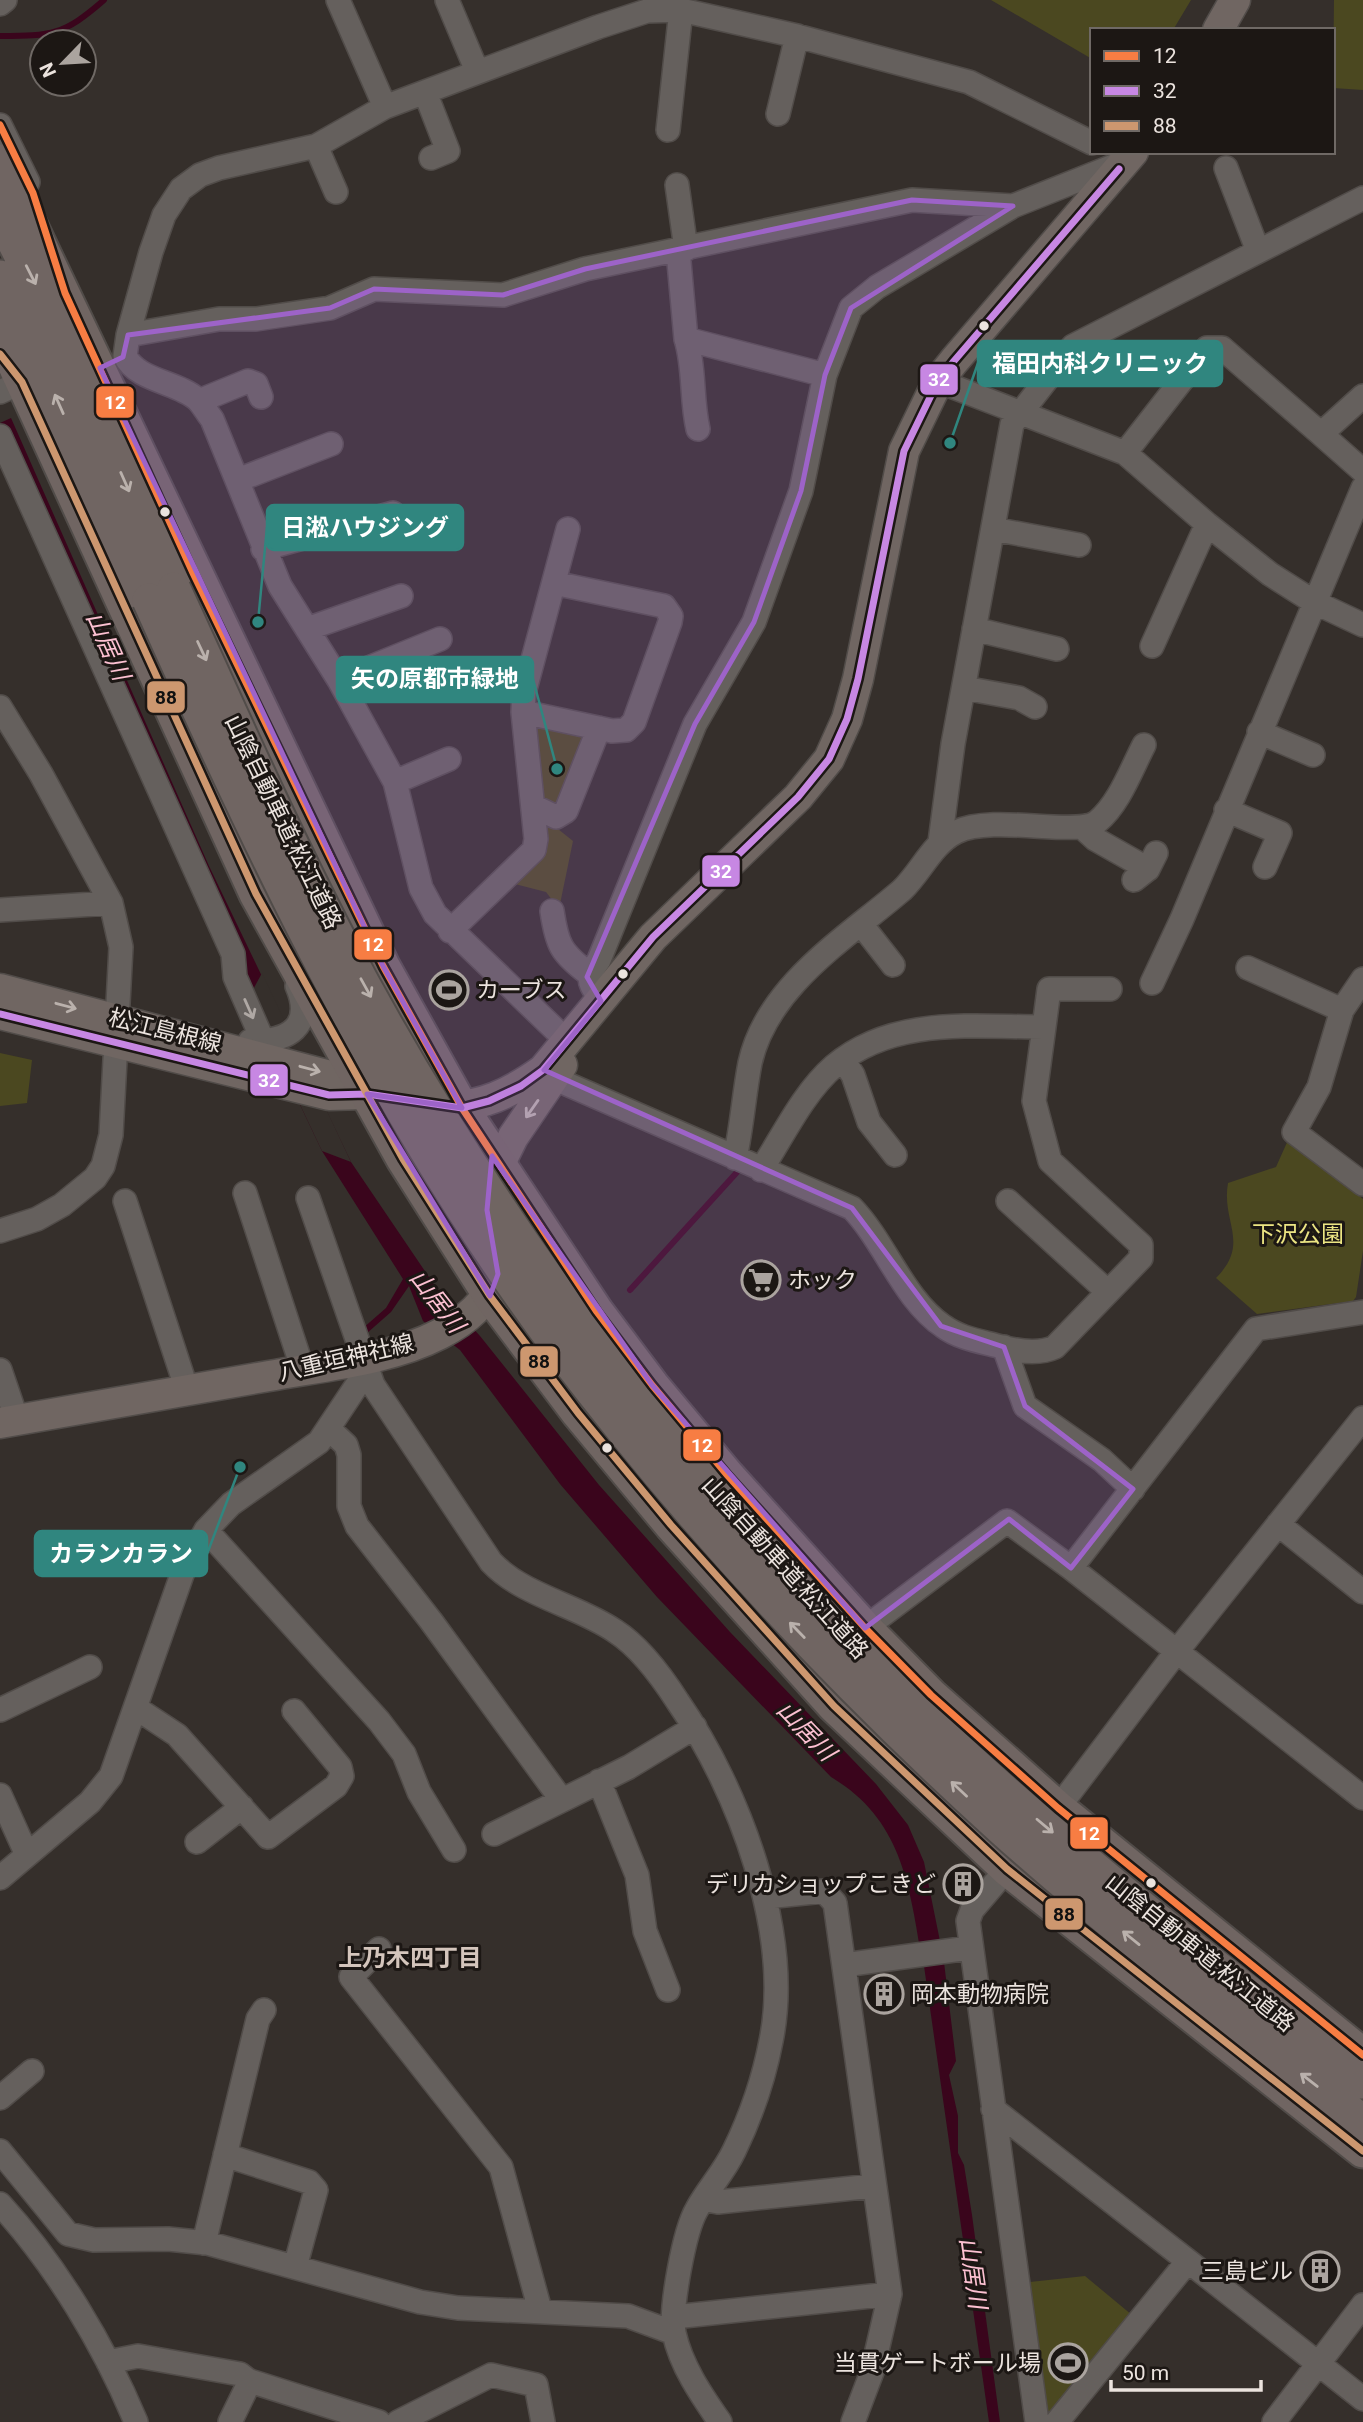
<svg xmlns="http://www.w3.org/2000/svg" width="1363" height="2422" viewBox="0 0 1363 2422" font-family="Roboto,'Noto Sans JP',sans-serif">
	<rect width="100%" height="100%" fill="#352f2b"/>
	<path fill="#4b4820" d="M 991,0 L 1191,0 L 1173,30 L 1092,30 L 1092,59 Z
		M 1334,0 L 1363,0 L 1363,90 L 1333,88 Z
		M 541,725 L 589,735 L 560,804 L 552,808 L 541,802 L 535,731 Z
		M 543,817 L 573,841 L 559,909 L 546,892 L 511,883 L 546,850 Z
		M 0,1053 L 32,1060 L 27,1103 L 0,1106 Z
		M 1289,1138 L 1363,1199 L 1363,1251 L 1356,1297 L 1353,1301 L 1257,1314 L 1216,1278 C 1251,1243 1221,1222 1228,1183 L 1276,1167 Z
		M 1085,2276 L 1132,2315 L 1057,2412 L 1048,2411 L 1030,2282 Z"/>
	<path fill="#3a051c" d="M 11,418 L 209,866 L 351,1162 L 435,1286 L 480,1336 L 599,1485 L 730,1632 L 876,1784 L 908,1825 L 924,1862 L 942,1951 L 921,1954 C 909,1882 900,1818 831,1777 L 657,1597 L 560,1484 L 460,1350 L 423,1321 L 409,1286 L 391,1312 L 366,1334 L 362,1329 L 386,1308 L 403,1279 L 322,1151 L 249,997 L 86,613 L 0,423 Z
		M 943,1954 L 956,2061 L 949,2075 L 958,2116 L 958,2153 L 964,2165 L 972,2215 L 1000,2422 L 989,2422 L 923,1959 Z"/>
	<path fill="#352f2b" d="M 262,973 L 351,1162 L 322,1151 L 249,997 Z"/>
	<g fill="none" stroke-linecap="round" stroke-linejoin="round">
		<path stroke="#3a051c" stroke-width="6" d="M 0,36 C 52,36 64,35 104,0
			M 630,1290 L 739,1170"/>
		<g stroke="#514c49" stroke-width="26">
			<path id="minor" d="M 338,0 L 385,107
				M 447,0 L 477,71
				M 0,4 L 5,0
				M 425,92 L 448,151 L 431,158
				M 778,114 L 797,36
				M 0,125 L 28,182
				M 668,130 L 681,10
				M 316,146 L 336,192
				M 1226,168 L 1258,251
				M 677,185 L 686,249
				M 678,251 L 686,339 L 825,375
				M 128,335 L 151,252 L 164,215 L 181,189 L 200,175 L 219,168 L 316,146 L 385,107 L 598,27 L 647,11 L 681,10 L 797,36 L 969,82 L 1092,143
				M 686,339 C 695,368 691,399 698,429
				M 938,381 L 1125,453 L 1207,524 L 1270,574 L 1314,602 L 1363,625
				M 0,392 L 22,382 L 13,370
				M 199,401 L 248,381 L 256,384 L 261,397
				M 1321,434 L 1363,471
				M 0,436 L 233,954 L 235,977 L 263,1041
				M 1125,453 L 1207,348 L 1222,348 L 1321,434 L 1363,396
				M 238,480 L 331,444
				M 993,529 L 1079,545
				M 263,549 L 393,513
				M 307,629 L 401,596
				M 974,629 L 1057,649
				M 1152,646 L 1207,524
				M 339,680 L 440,639
				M 964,688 L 1019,698 L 1035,707
				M 0,707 L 41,774 L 111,903 L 121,947 L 111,1135 L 103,1166 L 95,1178 L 62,1205 L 37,1219 L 0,1231
				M 523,712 L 612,731 L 626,730 L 634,722 L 670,622 L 671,616 L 664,606 L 554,583
				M 1259,732 L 1313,755
				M 395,782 L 449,759
				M 533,806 L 556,817 L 566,811 L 599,728
				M 1226,810 L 1280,833 L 1265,867
				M 1083,828 L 1095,839 L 1148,869
				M 940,842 L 953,744 L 1012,424 L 1073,346 L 1363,198
				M 1134,880 L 1148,869 L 1156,853
				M 0,910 L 111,903
				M 552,911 C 557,945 561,953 589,974
				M 861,924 L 893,965
				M 450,931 L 534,850 L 536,839 L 523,712 L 524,693 L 568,529
				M 1248,968 L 1342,1010
				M 1363,979 L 1342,1010 L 1319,1087 L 1294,1132 L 1363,1184
				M 1152,983 L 1182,919 L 1363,488
				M 601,1001 C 589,981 585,980 599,960 L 695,724 L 754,622 L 801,491 L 825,375 L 851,308 L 877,287 L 1013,206
				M 250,1041 C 289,1042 314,1026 297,986
				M 567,1041 L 435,914 L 421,888 L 395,782 L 339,680 L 280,586 L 212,419 C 207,413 203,405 198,400 C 179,382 137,381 125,356 L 128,335 L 219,319 L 256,319 L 330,308 L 374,289 L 503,295 L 585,269 L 912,200 L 1013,206 L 1126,161
				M 843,1060 L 853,1075 L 869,1122 L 895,1155
				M 543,1070 L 567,1084 L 852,1208 C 885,1242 904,1300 943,1326 C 959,1338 979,1341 998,1346 C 1016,1351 1038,1355 1055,1347 L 1141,1258 L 1141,1245 L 1050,1161 L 1034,1101 L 1044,1027
				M 735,1158 C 742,1126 744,1094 750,1063 C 767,986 846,938 902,890 C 921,872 932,844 956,832 C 994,814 1077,837 1097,822 C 1119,804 1131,770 1144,745
				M 761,1170 C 783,1136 803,1093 834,1066 C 893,1016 973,1027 1044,1027 L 1049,989 L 1110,989
				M 245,1193 L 303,1370
				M 308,1198 L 373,1385 L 491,1562 C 523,1596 577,1605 615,1631 C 640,1647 662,1677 678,1702 C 739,1790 793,1934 771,2041 C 764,2078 750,2118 734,2151 C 724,2172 708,2189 697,2209 C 684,2231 670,2309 674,2333 C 681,2366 702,2396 720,2422
				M 125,1201 L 187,1390
				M 1008,1201 L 1108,1292
				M 1004,1347 L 1025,1406 L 1102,1460 L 1133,1489
				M 0,1370 L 17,1420
				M 329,1429 L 346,1445 L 349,1455 L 349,1506 L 357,1526 L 431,1621 L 561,1799
				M 1278,1524 L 1363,1592
				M 206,1530 L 379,1721 L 404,1754 L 419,1792 L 454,1850
				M 1071,1568 L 1363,1798
				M 865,1628 L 1007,1521 L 1071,1568 L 1256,1329 L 1363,1312
				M 136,1708 L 177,1735 L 268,1837 L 336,1786 L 342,1776 L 340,1767 L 294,1711
				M 0,1710 L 90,1667
				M 599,1781 L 637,1875 L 645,1931 L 668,1990
				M 0,1795 L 27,1855
				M 1058,1808 L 1177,1651 L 1363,1418
				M 494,1834 L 629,1767 L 695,1727
				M 197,1842 L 242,1807
				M 1007,1869 L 972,1910 L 968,1921 L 1037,2422
				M 0,1878 L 90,1802 L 111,1776 L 184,1569 L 206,1530 L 231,1504 L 319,1442 L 367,1370
				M 766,1897 L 824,1891 L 835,1903 L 890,2294 L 872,2372 L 853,2422
				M 379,1949 L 351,1977 L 501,2167 L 540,2310
				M 844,1965 L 969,1948
				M 0,2098 L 32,2071
				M 993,2109 L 1188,2261
				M 0,2151 L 68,2234 L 94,2240 L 168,2239 L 207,2243 L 420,2302 L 458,2308 L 628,2316 L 674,2333
				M 225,2155 L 309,2182 L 316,2190 L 295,2267
				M 703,2199 L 718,2202 L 873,2186
				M 0,2204 C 56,2265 104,2345 136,2422
				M 204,2243 L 258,2019 L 264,2010
				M 674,2317 L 890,2294
				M 108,2362 L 138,2356 L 240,2374 L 249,2381
				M 230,2422 L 250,2381 L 379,2422
				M 398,2422 L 491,2375 L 536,2385 L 543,2422
				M 1057,2422 L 1188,2261 L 1363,2399
				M 1274,2422 L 1363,2305"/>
		</g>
		<g stroke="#514c49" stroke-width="33">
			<path id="major" d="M 1218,30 L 1235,0
				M 0,989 L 334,1077
				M 0,1014 L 329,1095 L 367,1094 L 388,1098
				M 441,1106 C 480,1109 512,1092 543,1070 L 653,937 L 798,797 L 829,759 L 847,719 L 858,679 L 904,451 L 938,381 L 954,361 L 1133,152
				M 490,1184 L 513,1137 L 562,1065
				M 0,1423 C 90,1407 179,1392 269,1376 C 324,1366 390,1360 440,1334 C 467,1320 487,1303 497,1275"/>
		</g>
		<g stroke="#514c49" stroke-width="37">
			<path id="highway" d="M 0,161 L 383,966 L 462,1108 L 597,1312 L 652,1385 L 728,1476 L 865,1628 L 931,1695 L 1058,1808 L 1363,2055
				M 0,214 L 37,288 L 174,589
				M 0,277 L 149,600
				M 0,333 L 256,894 L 403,1159 L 490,1296 L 578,1413 L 671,1525 L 834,1706 L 1007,1869 L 1363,2151"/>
		</g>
		<use href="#minor" stroke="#65605d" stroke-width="23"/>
		<use href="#major" stroke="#706662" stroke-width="30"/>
		<use href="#highway" stroke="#706562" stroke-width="33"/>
		<g stroke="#514c49" stroke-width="37" stroke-linecap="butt">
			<path id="highway-bridge" d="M 174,589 C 228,707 280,826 340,941 C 485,1217 691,1493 915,1709 C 1055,1844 1210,1962 1363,2082
				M 149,600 C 265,860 387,1118 558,1347 C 689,1521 839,1681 1001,1828 C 1117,1932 1241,2026 1363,2122"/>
		</g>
		<use href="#highway-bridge" stroke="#706562" stroke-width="33"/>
		<g stroke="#1c1714" stroke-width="12">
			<path id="bus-1" d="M 0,125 L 33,193 L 65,293 L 193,573 L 383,966 L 462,1108 L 597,1312 L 652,1385 L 728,1476 L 865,1628 L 931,1695 L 1058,1808 L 1363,2055"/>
		</g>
		<g stroke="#1c1714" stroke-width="12">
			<path id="bus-2" d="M 0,1014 L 329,1095 L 367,1094 L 462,1108 L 489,1101 L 521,1086 L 543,1070 L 653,937 L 798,797 L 829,759 L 847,719 L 858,679 L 904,451 L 938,381 L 954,361 L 1119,169"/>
		</g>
		<g stroke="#1c1714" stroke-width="12">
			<path id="bus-3" d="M 0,354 L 22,382 L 256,894 L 403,1159 L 490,1296 L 578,1413 L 671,1525 L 834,1706 L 1007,1869 L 1363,2151"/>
		</g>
		<use href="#bus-1" stroke="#f77d43" stroke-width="7"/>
		<use href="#bus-2" stroke="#c787e3" stroke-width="7"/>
		<use href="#bus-3" stroke="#cd976f" stroke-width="7"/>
	</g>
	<defs><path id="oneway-shaft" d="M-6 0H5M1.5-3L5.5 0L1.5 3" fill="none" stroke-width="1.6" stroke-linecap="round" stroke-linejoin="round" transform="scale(1.75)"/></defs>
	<g stroke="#bab1ac">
		<use href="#oneway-shaft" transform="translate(31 275) rotate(63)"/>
		<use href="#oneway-shaft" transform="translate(59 404) rotate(-114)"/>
		<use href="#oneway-shaft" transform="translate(125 482) rotate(66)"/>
		<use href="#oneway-shaft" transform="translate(202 651) rotate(65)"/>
		<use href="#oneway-shaft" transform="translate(366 988) rotate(61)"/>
		<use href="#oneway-shaft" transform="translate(66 1006) rotate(15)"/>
		<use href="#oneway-shaft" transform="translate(310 1069) rotate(15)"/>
		<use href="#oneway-shaft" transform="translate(532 1109) rotate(125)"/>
		<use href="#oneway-shaft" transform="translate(797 1630) rotate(-134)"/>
		<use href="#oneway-shaft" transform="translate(959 1789) rotate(-137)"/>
		<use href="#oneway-shaft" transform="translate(1045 1826) rotate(40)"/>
		<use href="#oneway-shaft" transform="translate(1131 1938) rotate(-141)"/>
		<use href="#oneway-shaft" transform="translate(1309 2080) rotate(-142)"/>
	</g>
	<use stroke="#afa8a4" href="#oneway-shaft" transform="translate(249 1009) rotate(66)"/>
	<path fill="#9d63c8" fill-opacity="0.2" stroke="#9d63c8" stroke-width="5" stroke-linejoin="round" d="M 912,200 L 1013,206 L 851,308 L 825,375 L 801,491 L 754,622 L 695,724 L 587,977 L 601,1001 L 544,1070 L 852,1208 L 941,1326 L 1004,1347 L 1025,1406 L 1133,1489 L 1071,1568 L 1009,1519 L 865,1628 L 652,1385 L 492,1156 L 487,1210 L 498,1274 L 490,1296 L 367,1094 L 462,1108 L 383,966 L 100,368 L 123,357 L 128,335 L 330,308 L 374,289 L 503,295 L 585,269 Z"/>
	<defs>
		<g id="stadium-ring" transform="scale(2.0125)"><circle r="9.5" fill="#1c1714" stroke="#aba49f" stroke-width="1.5"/><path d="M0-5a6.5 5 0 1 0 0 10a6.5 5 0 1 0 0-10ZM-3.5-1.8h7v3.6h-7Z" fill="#aba49f"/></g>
		<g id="supermarket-ring" transform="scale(2.0125)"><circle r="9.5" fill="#1c1714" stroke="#aba49f" stroke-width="1.5"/><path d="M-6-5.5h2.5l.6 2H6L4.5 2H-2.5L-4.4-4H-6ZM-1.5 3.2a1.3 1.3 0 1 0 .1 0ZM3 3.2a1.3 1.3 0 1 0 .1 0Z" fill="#aba49f"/></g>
		<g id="building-ring" transform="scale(2.0125)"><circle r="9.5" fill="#1c1714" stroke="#aba49f" stroke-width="1.5"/><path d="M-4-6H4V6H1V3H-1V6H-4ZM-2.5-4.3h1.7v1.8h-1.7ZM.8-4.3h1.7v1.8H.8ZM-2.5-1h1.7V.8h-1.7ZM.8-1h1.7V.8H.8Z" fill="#aba49f"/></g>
	</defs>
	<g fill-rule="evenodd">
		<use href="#stadium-ring" x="449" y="990"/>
		<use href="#supermarket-ring" x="761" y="1280"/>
		<use href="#building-ring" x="963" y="1884"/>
		<use href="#building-ring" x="884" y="1994"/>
		<use href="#building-ring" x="1320" y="2271"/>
		<use href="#stadium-ring" x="1068" y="2363"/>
	</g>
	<g fill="#ebe3de" stroke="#1c1714" stroke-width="2.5">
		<circle cx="984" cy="326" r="6"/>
		<circle cx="165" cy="512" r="6"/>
		<circle cx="623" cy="974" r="6"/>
		<circle cx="607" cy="1448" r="6"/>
		<circle cx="1151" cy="1883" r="6"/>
	</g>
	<g text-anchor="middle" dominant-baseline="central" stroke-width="6" stroke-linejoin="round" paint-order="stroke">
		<g font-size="23" fill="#ebe3de" stroke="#1c1714">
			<text transform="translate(283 822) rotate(64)">山陰自動車道;松江道路</text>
			<text transform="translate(165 1031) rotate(14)">松江島根線</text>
			<text transform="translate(346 1358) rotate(-13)">八重垣神社線</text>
			<text transform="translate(785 1568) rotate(48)">山陰自動車道;松江道路</text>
			<text transform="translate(1200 1953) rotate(39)">山陰自動車道;松江道路</text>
		</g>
		<g font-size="23" fill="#ebe3de" stroke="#1c1714" text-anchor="start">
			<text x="476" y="990">カーブス</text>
			<text x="788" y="1280">ホック</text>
			<text x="936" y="1884" text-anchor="end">デリカショップこきど</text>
			<text x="911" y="1994">岡本動物病院</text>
			<text x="1293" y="2271" text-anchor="end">三島ビル</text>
			<text x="1041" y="2363" text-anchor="end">当貫ゲートボール場</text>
		</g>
		<g font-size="23" fill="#ece583" stroke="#1c1714">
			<text x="1298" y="1234">下沢公園</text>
		</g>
		<g font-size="24" font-style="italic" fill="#fdc1d2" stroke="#1c1714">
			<text transform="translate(108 646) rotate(66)">山居川</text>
			<text transform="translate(437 1301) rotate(52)">山居川</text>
			<text transform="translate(806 1731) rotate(46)">山居川</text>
			<text transform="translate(973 2273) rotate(82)">山居川</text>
		</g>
		<g font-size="24" font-weight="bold" fill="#d4c5bc" stroke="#1c1714">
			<text x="410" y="1958">上乃木四丁目</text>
		</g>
	</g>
	<path fill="none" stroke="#30867f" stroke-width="2.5" d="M950 443L978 363M258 622L267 527M557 769L533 679M240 1467L207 1554"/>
	<g fill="#30867f" stroke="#1c1714" stroke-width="2.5">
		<circle cx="950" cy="443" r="7"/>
		<circle cx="258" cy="622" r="7"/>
		<circle cx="557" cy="769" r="7"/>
		<circle cx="240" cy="1467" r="7"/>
	</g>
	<g fill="#30867f" stroke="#30867f" stroke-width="2.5">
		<rect x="978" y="341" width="244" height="45" rx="7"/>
		<rect x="267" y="505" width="196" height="45" rx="7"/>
		<rect x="337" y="657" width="196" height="45" rx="7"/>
		<rect x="35" y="1531" width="172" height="45" rx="7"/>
	</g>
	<g font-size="24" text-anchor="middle" font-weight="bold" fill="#fff">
		<text x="1100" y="372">福田内科クリニック</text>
		<text x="365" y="536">日淞ハウジング</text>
		<text x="435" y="687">矢の原都市緑地</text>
		<text x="121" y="1562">カランカラン</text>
	</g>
	<g stroke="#1c1714" stroke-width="2.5">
		<rect x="919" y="363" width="40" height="33" rx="7" fill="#c787e3"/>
		<rect x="95" y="385" width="40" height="34" rx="7" fill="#f77d43"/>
		<rect x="146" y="680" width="40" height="34" rx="7" fill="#cd976f"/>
		<rect x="701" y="854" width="40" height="34" rx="7" fill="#c787e3"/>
		<rect x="353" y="928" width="40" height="33" rx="7" fill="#f77d43"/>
		<rect x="249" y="1063" width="40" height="34" rx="7" fill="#c787e3"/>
		<rect x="519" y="1345" width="40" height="33" rx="7" fill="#cd976f"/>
		<rect x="682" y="1428" width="40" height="34" rx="7" fill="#f77d43"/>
		<rect x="1069" y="1816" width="40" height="34" rx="7" fill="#f77d43"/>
		<rect x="1044" y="1897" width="40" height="34" rx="7" fill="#cd976f"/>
	</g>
	<g font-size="19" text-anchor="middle" font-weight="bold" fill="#fff">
		<text x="939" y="386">32</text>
		<text x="115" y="409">12</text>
		<text x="721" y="878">32</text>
		<text x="373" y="951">12</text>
		<text x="269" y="1087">32</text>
		<text x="702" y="1452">12</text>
		<text x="1089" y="1840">12</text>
	</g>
	<g font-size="19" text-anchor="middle" font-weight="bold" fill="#111">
		<text x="166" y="704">88</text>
		<text x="539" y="1368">88</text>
		<text x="1064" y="1921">88</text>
	</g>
	<rect x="1090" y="28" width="245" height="126" fill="#1c1714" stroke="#6f6965" stroke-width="2"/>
	<rect x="1104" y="51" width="35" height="10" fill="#f77d43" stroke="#6f6965" stroke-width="2"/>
	<text x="1153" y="63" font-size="21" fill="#ebe3de">12</text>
	<rect x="1104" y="86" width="35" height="10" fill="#c787e3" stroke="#6f6965" stroke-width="2"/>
	<text x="1153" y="98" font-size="21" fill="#ebe3de">32</text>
	<rect x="1104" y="121" width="35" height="10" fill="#cd976f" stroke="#6f6965" stroke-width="2"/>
	<text x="1153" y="133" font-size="21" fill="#ebe3de">88</text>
	<g transform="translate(63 63) rotate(245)"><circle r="33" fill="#1c1714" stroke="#6f6965" stroke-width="2"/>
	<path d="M0-5L12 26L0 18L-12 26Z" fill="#aba49f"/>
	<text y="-10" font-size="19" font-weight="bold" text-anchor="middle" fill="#ebe3de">N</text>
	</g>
	<path d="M1111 2380v10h150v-10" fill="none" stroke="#ebe3de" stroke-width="3.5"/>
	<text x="1122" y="2380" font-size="21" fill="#ebe3de" stroke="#1c1714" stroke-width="5" paint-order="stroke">50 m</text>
</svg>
